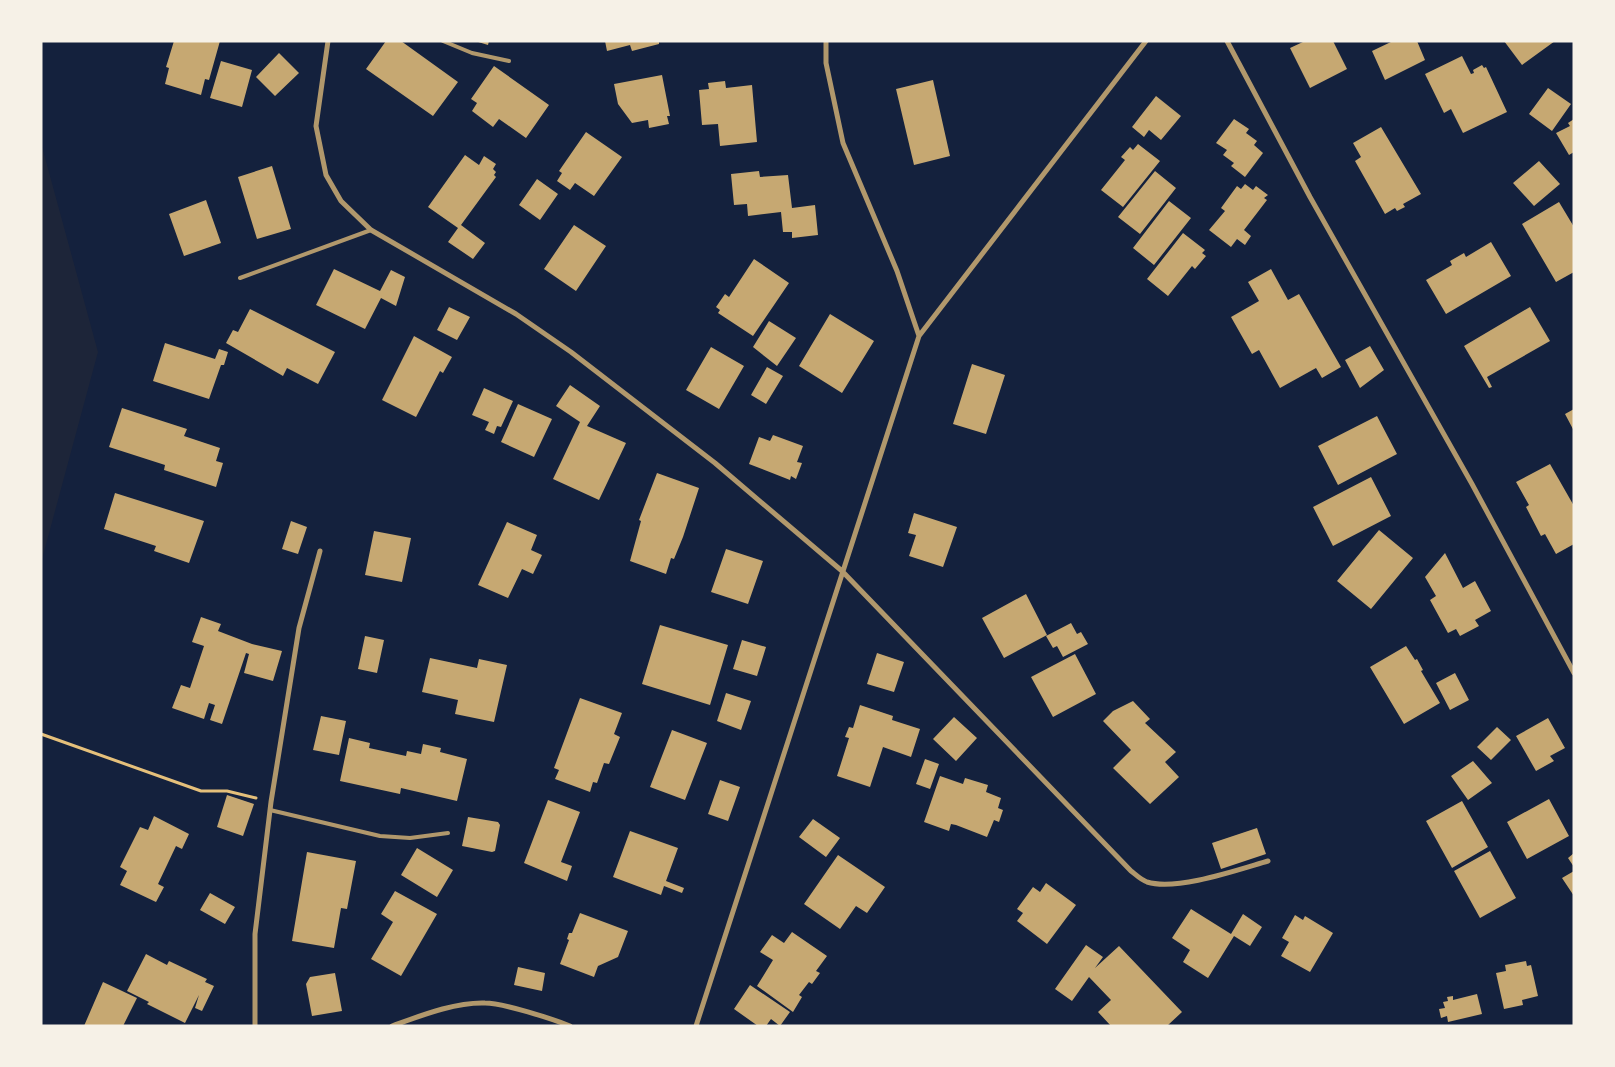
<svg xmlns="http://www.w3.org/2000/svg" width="1615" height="1067" viewBox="0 0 1615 1067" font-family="'IBM Plex Sans',sans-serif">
	<rect width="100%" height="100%" fill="#14213d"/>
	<path fill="#1d2539" d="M 41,143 L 98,352 L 41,563 Z"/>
	<path fill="#c6a872" d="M 174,41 L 220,41 L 209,80 L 205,79 L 201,95 L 165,84 L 169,68 L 166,67 Z
		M 386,41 L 401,41 L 458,82 L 433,116 L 366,69 Z
		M 475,41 L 489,41 L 488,45 Z
		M 605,41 L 659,41 L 659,44 L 632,51 L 630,45 L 607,51 Z
		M 1305,41 L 1333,41 L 1347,69 L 1310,88 L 1290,48 Z
		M 1393,41 L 1417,41 L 1425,60 L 1385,80 L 1372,51 Z
		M 1504,41 L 1555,41 L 1522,65 Z
		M 279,53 L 299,73 L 275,96 L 256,77 Z
		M 1462,56 L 1471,74 L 1474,73 L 1473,70 L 1482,65 L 1484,68 L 1486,67 L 1507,112 L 1463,133 L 1451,109 L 1444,113 L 1425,74 Z
		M 221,61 L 252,70 L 242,107 L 210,98 Z
		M 494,66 L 549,105 L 526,138 L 499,119 L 493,127 L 472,111 L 477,103 L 471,99 Z
		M 662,75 L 670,116 L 667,116 L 669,124 L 649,128 L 648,120 L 632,123 L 618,104 L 614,84 Z
		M 933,80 L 950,156 L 914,165 L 896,89 Z
		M 725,81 L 726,88 L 752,85 L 757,142 L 720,146 L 718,124 L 702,125 L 699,90 L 709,89 L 708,83 Z
		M 1548,88 L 1571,104 L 1552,131 L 1529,114 Z
		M 1156,96 L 1181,116 L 1161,140 L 1149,130 L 1144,137 L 1132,127 Z
		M 1234,119 L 1249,129 L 1246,133 L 1257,141 L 1254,145 L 1263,153 L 1245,177 L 1231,166 L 1234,163 L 1223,155 L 1227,150 L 1216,143 Z
		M 1574,119 L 1574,152 L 1569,155 L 1556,133 L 1570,126 L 1568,123 Z
		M 1381,127 L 1421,194 L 1403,204 L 1405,207 L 1397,211 L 1395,208 L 1385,214 L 1355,161 L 1361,157 L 1353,143 Z
		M 586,132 L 622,157 L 594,196 L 575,183 L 570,190 L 557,181 L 562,173 L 559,171 Z
		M 1138,144 L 1160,161 L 1123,207 L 1101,190 L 1125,160 L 1121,157 L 1130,147 L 1133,150 Z
		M 465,155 L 479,165 L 484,156 L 496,164 L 493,169 L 496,172 L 494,175 L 496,177 L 461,225 L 485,243 L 473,259 L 448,242 L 458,228 L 428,207 Z
		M 1539,161 L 1560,184 L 1534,206 L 1513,183 Z
		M 272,166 L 291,229 L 257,239 L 238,177 Z
		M 759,171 L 760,177 L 788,175 L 792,208 L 815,205 L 818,235 L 792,238 L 792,232 L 783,232 L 781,212 L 748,216 L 747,204 L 734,205 L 731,174 Z
		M 1155,171 L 1176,188 L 1140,234 L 1118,217 Z
		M 537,179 L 558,194 L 540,220 L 519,205 Z
		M 1245,184 L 1253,190 L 1256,186 L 1268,195 L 1264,198 L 1267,200 L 1244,230 L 1251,236 L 1245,245 L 1237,239 L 1231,247 L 1209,230 L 1225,211 L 1221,208 L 1237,186 L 1241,189 Z
		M 206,200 L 221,243 L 184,256 L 169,214 Z
		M 1169,201 L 1191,218 L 1154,265 L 1133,248 Z
		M 1559,202 L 1574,227 L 1574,272 L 1556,282 L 1522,224 Z
		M 574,225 L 606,246 L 576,291 L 544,269 Z
		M 1183,233 L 1205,250 L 1202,253 L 1206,256 L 1195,269 L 1192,266 L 1168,296 L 1147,279 Z
		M 1491,242 L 1511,276 L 1446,314 L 1426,280 L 1452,265 L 1450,261 L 1464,253 L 1466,257 Z
		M 754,259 L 789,283 L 753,336 L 718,313 L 720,310 L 716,307 L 725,294 L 729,297 Z
		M 334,269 L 380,291 L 391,270 L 405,277 L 396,306 L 381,298 L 365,329 L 316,305 Z
		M 1271,269 L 1288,300 L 1299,294 L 1341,367 L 1322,378 L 1316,368 L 1280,388 L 1259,350 L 1252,354 L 1231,317 L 1259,301 L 1248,282 Z
		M 449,307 L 470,317 L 457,340 L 437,330 Z
		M 1530,307 L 1550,341 L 1487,377 L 1492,387 L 1489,388 L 1464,346 Z
		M 250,309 L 335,352 L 318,384 L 287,368 L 283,376 L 226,343 L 233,330 L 238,332 Z
		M 830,314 L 874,341 L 842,393 L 799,366 Z
		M 769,321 L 796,338 L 777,366 L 753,347 Z
		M 414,336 L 452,357 L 443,373 L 440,371 L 416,417 L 382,400 Z
		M 165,343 L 215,359 L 219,349 L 228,352 L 224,365 L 221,365 L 209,399 L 153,381 Z
		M 1370,346 L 1384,370 L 1360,388 L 1345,360 Z
		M 711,347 L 744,366 L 719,409 L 686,390 Z
		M 972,364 L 1005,375 L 986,434 L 953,424 Z
		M 767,367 L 783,376 L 766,404 L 751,395 Z
		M 570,385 L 600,406 L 587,426 L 626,443 L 599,500 L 553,479 L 580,422 L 556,406 Z
		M 484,388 L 513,401 L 501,427 L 497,426 L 494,434 L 485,430 L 489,422 L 472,415 Z
		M 518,404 L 552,419 L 534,457 L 501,442 Z
		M 122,408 L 187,429 L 184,436 L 220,448 L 216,461 L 223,463 L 216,487 L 164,470 L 165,465 L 109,447 Z
		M 1574,409 L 1574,431 L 1565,414 Z
		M 1377,416 L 1397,454 L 1338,485 L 1318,446 Z
		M 773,435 L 803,446 L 797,462 L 802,463 L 796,479 L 791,476 L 790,480 L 749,464 L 759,437 L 770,441 Z
		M 1550,464 L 1574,506 L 1574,544 L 1556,554 L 1545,534 L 1541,536 L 1526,507 L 1529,505 L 1516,482 Z
		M 657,473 L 699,488 L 683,537 L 674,559 L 671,558 L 666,574 L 630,561 L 641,521 L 639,520 Z
		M 1371,477 L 1391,516 L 1333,546 L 1313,507 Z
		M 115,493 L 204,521 L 189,563 L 154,551 L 156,546 L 104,529 Z
		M 914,513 L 957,527 L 943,567 L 909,556 L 916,535 L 908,533 Z
		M 291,521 L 307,527 L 298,554 L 282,549 Z
		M 507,522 L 537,535 L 531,550 L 542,555 L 533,574 L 522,569 L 508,598 L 478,585 Z
		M 1379,530 L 1413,558 L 1371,609 L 1337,581 Z
		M 374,531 L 411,538 L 402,582 L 365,575 Z
		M 726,549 L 763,561 L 748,604 L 711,592 Z
		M 1445,553 L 1463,588 L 1475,581 L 1491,611 L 1475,620 L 1479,626 L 1460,636 L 1456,629 L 1448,633 L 1430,600 L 1436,596 L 1425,577 Z
		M 1026,594 L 1047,635 L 1004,658 L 982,618 Z
		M 201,617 L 221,624 L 218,631 L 252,644 L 282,651 L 273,681 L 244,673 L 249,654 L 246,653 L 222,724 L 210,720 L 215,705 L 209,703 L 204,719 L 172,708 L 181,685 L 190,688 L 204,646 L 192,642 Z
		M 1071,623 L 1077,634 L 1081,632 L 1088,644 L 1063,657 L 1057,646 L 1053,648 L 1046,636 Z
		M 660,625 L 728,645 L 710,705 L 642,684 Z
		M 365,636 L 384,640 L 377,673 L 358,669 Z
		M 742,640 L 766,647 L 757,676 L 733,669 Z
		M 1406,646 L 1415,660 L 1417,659 L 1423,670 L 1421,671 L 1440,703 L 1404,724 L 1370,667 Z
		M 877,653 L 904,662 L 894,692 L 867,684 Z
		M 1075,654 L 1096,694 L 1053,717 L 1031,677 Z
		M 430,658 L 477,668 L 479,659 L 507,665 L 494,722 L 455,714 L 458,700 L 422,692 Z
		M 1455,673 L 1469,700 L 1450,710 L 1436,683 Z
		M 726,693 L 751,701 L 741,730 L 717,721 Z
		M 580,698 L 622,713 L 614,734 L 620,737 L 609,764 L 604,763 L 597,783 L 593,782 L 590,792 L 555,779 L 559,770 L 554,768 Z
		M 1133,701 L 1150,719 L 1145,723 L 1176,752 L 1165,762 L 1179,777 L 1150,804 L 1113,768 L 1131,750 L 1103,721 L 1113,711 Z
		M 860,705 L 893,716 L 892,720 L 920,729 L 911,757 L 883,747 L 870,787 L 837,776 L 849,738 L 845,737 L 849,727 L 853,728 Z
		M 321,716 L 346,721 L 339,755 L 313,750 Z
		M 954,717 L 977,738 L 956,761 L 933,739 Z
		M 1548,718 L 1565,748 L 1550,756 L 1554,761 L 1536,771 L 1516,736 Z
		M 1497,727 L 1511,740 L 1491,760 L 1477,747 Z
		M 672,730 L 707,743 L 685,800 L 650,787 Z
		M 349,738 L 370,743 L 369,748 L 406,756 L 407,751 L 421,754 L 423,744 L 441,748 L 440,752 L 467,759 L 457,801 L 401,788 L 400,794 L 340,781 Z
		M 925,759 L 939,764 L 930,789 L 916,784 Z
		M 1473,761 L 1492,783 L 1468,800 L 1451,776 Z
		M 940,776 L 963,784 L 965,778 L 988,785 L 986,792 L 1001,798 L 998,808 L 1003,810 L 999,822 L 994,820 L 987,837 L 956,825 L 951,824 L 949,831 L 924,822 Z
		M 720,780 L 740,787 L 728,821 L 708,814 Z
		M 227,795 L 254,804 L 243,836 L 217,827 Z
		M 1549,799 L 1569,836 L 1527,859 L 1507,822 Z
		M 548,800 L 580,812 L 561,862 L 572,866 L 567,881 L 524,863 Z
		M 1462,801 L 1488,847 L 1452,868 L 1426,821 Z
		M 154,816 L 189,834 L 182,849 L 176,846 L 158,884 L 164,887 L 156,902 L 120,885 L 127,871 L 120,867 L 140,827 L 148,830 Z
		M 468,817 L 498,822 L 500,825 L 495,851 L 492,852 L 462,846 Z
		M 813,819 L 840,838 L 826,857 L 799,837 Z
		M 1257,828 L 1266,854 L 1221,869 L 1212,843 Z
		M 630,831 L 678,848 L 666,881 L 684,888 L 682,893 L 664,886 L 661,895 L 613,877 Z
		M 417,848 L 453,870 L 437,897 L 401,875 Z
		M 1490,851 L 1516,898 L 1480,918 L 1454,871 Z
		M 307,852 L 356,861 L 347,909 L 341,908 L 334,948 L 292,941 Z
		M 1574,853 L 1574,867 L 1568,858 Z
		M 838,855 L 885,887 L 867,913 L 856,906 L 840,929 L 804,904 Z
		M 1574,871 L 1574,896 L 1562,878 Z
		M 1046,883 L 1076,905 L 1047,944 L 1017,921 L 1023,913 L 1017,909 L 1033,887 L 1040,892 Z
		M 395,891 L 437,914 L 401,976 L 371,959 L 393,922 L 381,914 Z
		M 210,893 L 235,907 L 225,924 L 200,910 Z
		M 1191,909 L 1231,934 L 1243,914 L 1262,927 L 1250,946 L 1234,936 L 1208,978 L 1183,962 L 1190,950 L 1172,938 Z
		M 580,913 L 628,931 L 618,957 L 598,966 L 594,977 L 560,964 L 569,940 L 567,939 L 569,933 L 572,933 Z
		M 1295,915 L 1303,920 L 1305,916 L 1333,933 L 1310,972 L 1281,956 L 1289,942 L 1282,938 Z
		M 792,932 L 827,956 L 816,971 L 820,973 L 812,984 L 809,982 L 799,995 L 802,997 L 793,1012 L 757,986 L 773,960 L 760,952 L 772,935 L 784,943 Z
		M 1086,945 L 1103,957 L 1095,968 L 1119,946 L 1182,1012 L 1167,1026 L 1111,1026 L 1098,1012 L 1111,1000 L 1089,977 L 1072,1001 L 1055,989 Z
		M 146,954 L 167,965 L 169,961 L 207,979 L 205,982 L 214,986 L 202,1011 L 195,1008 L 199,995 L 185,1023 L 147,1004 L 149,1002 L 127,991 Z
		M 1526,961 L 1527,966 L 1531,965 L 1538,996 L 1522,1000 L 1523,1005 L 1504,1009 L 1496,973 L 1506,971 L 1505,965 Z
		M 518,967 L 545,973 L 542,991 L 514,985 Z
		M 335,973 L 342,1011 L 312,1016 L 306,984 L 310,977 Z
		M 103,982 L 137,998 L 123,1026 L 84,1026 Z
		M 750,985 L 790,1012 L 780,1026 L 771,1019 L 766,1026 L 758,1026 L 734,1009 Z
		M 1477,994 L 1482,1014 L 1448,1022 L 1447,1016 L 1441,1018 L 1439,1009 L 1445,1008 L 1443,1002 L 1448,1001 L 1447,997 L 1453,996 L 1453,1000 Z"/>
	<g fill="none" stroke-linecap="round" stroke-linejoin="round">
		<path stroke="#e5c07b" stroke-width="3" d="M 41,734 L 201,791 L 227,791 L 256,798"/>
		<path stroke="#b1986c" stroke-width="4" d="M 443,41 L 472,53 L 509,61
			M 240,278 L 371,230
			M 270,810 L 380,836 L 410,838 L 448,833"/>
		<path stroke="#b1986c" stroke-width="5" d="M 328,41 L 316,126 L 326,175 L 341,201 L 371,230 L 516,314 L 571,352 L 715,463 L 842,571 L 1131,871 C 1135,874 1141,880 1147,882 C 1177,891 1237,870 1268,861
			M 826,41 L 826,63 L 843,143 L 897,271 L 919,336
			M 1227,41 L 1310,197 L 1472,484 L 1574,673
			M 255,1026 L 255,934 L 271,802 L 299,628 L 320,551
			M 392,1026 C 420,1016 455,1002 485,1003 C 503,1003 553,1019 570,1026
			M 696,1026 L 919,336 L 1146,41"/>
	</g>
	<rect width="1615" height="1067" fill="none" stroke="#f6f1e7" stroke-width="85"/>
</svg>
